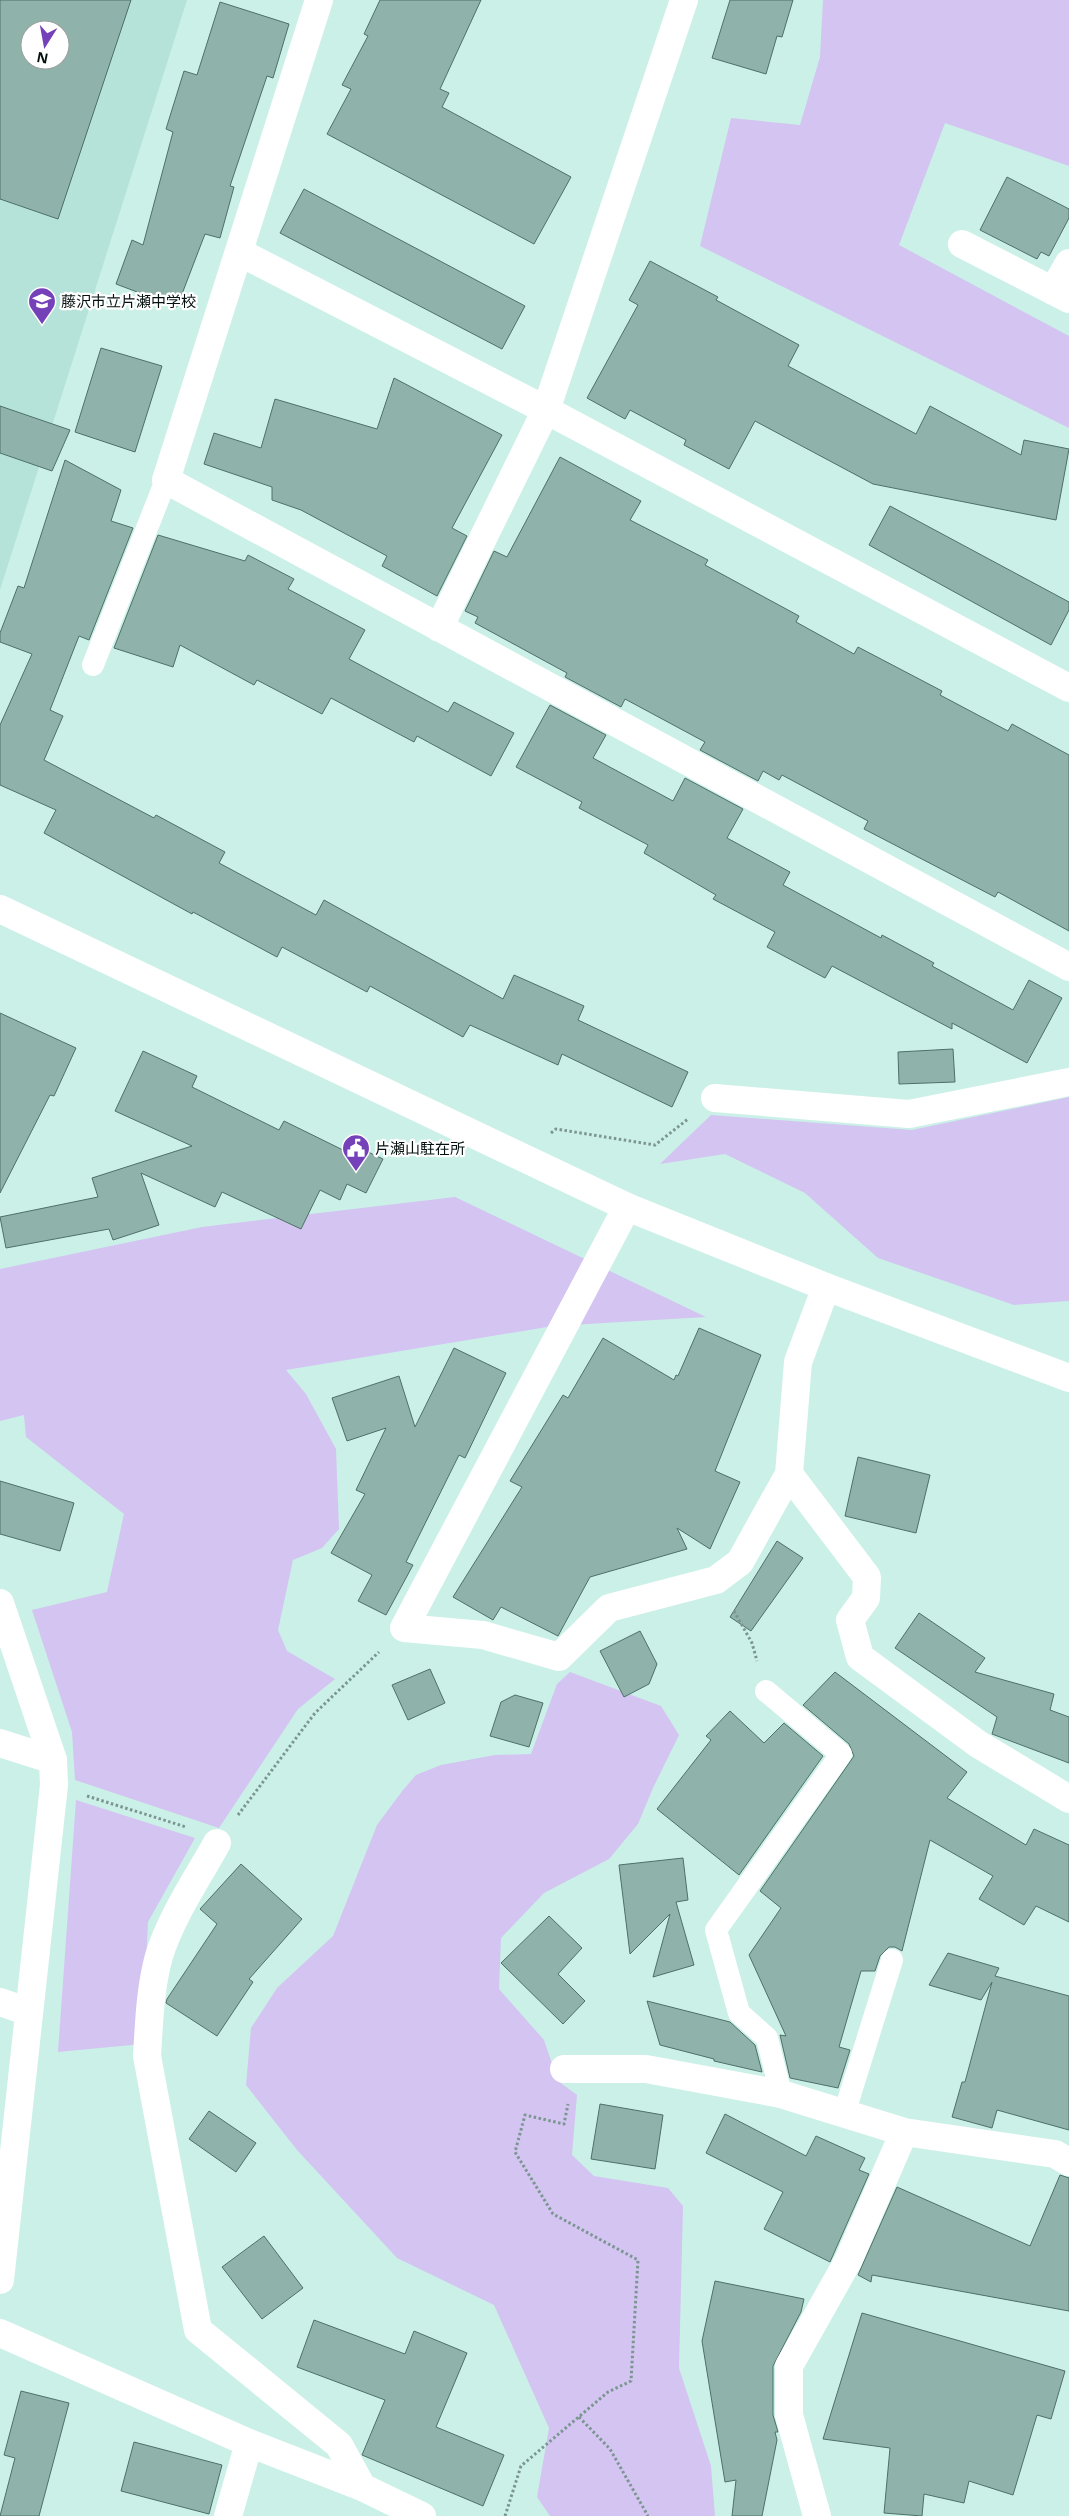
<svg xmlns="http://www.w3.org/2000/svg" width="1069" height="2516" viewBox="0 0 1069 2516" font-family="'Open Sans','Noto Sans JP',sans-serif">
	<rect width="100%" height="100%" fill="#cbf0e7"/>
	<path fill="#b5e3d9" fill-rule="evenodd" d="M 0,0 L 187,0 L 0,590 ZM 30,30 L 60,30 L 60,60 L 30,60 Z"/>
	<path fill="#d3c4f2" d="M 823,0 L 1069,0 L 1069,166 L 945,123 L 899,245 L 1069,336 L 1069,428 L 700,246 L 731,118 L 800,125 L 820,57 Z
		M 1069,1097 L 1069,1301 L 1014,1305 L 878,1258 L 805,1193 L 725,1154 L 660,1164 L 711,1115 L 912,1130 Z
		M 455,1197 L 706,1317 L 553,1326 L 286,1370 L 306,1394 L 336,1449 L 339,1529 L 322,1548 L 293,1560 L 278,1630 L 287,1651 L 335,1679 L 298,1709 L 219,1828 L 75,1780 L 72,1732 L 32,1610 L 107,1592 L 124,1514 L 26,1437 L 24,1415 L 0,1421 L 0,1269 L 202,1227 Z
		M 570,1672 L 661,1706 L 679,1735 L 653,1788 L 638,1824 L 609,1859 L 544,1893 L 501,1938 L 499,1989 L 544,2040 L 558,2081 L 577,2095 L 572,2155 L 594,2176 L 668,2188 L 683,2206 L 679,2368 L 711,2466 L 715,2516 L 550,2516 L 537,2497 L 549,2428 L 494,2305 L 397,2258 L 297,2150 L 246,2085 L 251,2028 L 277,1988 L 333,1936 L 377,1825 L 403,1790 L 416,1775 L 441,1765 L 495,1755 L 531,1754 L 557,1684 Z
		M 76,1800 L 195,1838 L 148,1922 L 142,2044 L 58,2052 Z"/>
	<path fill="#8fb3ab" stroke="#4e7069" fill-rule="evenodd" d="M 0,0 L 131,0 L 58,219 L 0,199 ZM 30,30 L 60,30 L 60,60 L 30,60 Z
		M 380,0 L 481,0 L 440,89 L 449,93 L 442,107 L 571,177 L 534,244 L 327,134 L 351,89 L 342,85 L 368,36 L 364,34 Z
		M 730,0 L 793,0 L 782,37 L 777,36 L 766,74 L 712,58 Z
		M 220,2 L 289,24 L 273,78 L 267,76 L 230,186 L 234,187 L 220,238 L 205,234 L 177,307 L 116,284 L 132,240 L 143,245 L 173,132 L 166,129 L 184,71 L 197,75 Z
		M 1007,177 L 1069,209 L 1069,218 L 1049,256 L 1041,252 L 1037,259 L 980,230 Z
		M 304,189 L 525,306 L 502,349 L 280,233 Z
		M 650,261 L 718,297 L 716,300 L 799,345 L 788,366 L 916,434 L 930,406 L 1021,455 L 1024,440 L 1069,449 L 1056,520 L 873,484 L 755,421 L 729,469 L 684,445 L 686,440 L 630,410 L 625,419 L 587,398 L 638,305 L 629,300 Z
		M 101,348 L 162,366 L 135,452 L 75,432 Z
		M 394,378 L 502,435 L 452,528 L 467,536 L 437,596 L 382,566 L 387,556 L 301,510 L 272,500 L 272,487 L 204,464 L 214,433 L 261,448 L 275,399 L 377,429 Z
		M 0,406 L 70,430 L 52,471 L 0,453 Z
		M 560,457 L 641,501 L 630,520 L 708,560 L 705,565 L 799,616 L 796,622 L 854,654 L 858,647 L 942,691 L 940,695 L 1008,731 L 1012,724 L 1069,755 L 1069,931 L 998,892 L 995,897 L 864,829 L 868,821 L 782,775 L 779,780 L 763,771 L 758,781 L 700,750 L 705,742 L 625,699 L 621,707 L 565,677 L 567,673 L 475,623 L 478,617 L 465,611 L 494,551 L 507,557 Z
		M 65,460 L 121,490 L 111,521 L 133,528 L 89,640 L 79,636 L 50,710 L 63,716 L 44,760 L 154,818 L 156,815 L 225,852 L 219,863 L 316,915 L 324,900 L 503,999 L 514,975 L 584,1006 L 578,1020 L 688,1072 L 672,1107 L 562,1054 L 558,1065 L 470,1025 L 463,1037 L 370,986 L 367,992 L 282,947 L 277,957 L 193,912 L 192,914 L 44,833 L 56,810 L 0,785 L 0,725 L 32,654 L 0,642 L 0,633 L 18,586 L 24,588 Z
		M 890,506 L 1069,602 L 1069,610 L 1051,645 L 869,545 Z
		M 158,535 L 245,561 L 248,555 L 294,579 L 288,589 L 365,630 L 349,659 L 448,712 L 454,702 L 514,733 L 491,776 L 417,736 L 414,742 L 331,698 L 322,714 L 257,680 L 254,685 L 180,645 L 173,667 L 114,648 Z
		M 550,705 L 606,735 L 593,758 L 673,801 L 685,778 L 743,809 L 727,838 L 790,872 L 783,885 L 881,938 L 882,935 L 934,963 L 932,966 L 1013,1010 L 1029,980 L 1062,998 L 1027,1063 L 952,1023 L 952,1029 L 832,966 L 825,978 L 767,947 L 775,932 L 713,899 L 716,895 L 644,853 L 648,845 L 579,808 L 582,802 L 516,767 Z
		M 0,1013 L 76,1048 L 54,1096 L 50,1095 L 0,1193 Z
		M 953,1049 L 955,1082 L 899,1084 L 898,1052 Z
		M 143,1051 L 197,1076 L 192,1087 L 279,1130 L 284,1121 L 345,1151 L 349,1143 L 383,1159 L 366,1193 L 347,1184 L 340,1200 L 320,1190 L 301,1229 L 222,1192 L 215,1207 L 141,1173 L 159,1225 L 113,1240 L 109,1229 L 6,1248 L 0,1217 L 98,1197 L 92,1178 L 192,1146 L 115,1111 Z
		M 699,1328 L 761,1355 L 715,1471 L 740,1482 L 710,1549 L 677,1528 L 687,1549 L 590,1577 L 558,1636 L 501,1607 L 493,1620 L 453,1597 L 522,1487 L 510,1481 L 563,1395 L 568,1398 L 603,1338 L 674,1380 L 676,1375 L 678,1376 Z
		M 454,1348 L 506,1373 L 465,1458 L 459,1455 L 406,1562 L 413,1565 L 386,1615 L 358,1601 L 372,1575 L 331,1553 L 365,1494 L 356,1490 L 386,1428 L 347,1441 L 332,1398 L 399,1376 L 415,1427 Z
		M 858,1457 L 930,1475 L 916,1533 L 845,1516 Z
		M 0,1481 L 74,1503 L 60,1551 L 0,1534 Z
		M 777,1541 L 803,1558 L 751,1631 L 730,1617 Z
		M 919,1613 L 985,1658 L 975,1672 L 1054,1694 L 1050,1710 L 1069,1717 L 1069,1763 L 992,1734 L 997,1717 L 895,1648 Z
		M 640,1631 L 657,1664 L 649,1684 L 624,1697 L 600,1651 Z
		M 430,1669 L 445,1703 L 408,1720 L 392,1685 Z
		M 835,1672 L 967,1772 L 947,1798 L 1026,1845 L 1034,1829 L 1069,1845 L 1069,1922 L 1036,1906 L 1024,1925 L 979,1899 L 993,1876 L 930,1840 L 902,1951 L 895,1947 L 889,1947 L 880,1956 L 875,1971 L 861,1971 L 839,2047 L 850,2050 L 838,2088 L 790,2078 L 780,2035 L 786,2036 L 749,1955 L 781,1908 L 760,1891 L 854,1756 L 849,1744 L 803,1705 Z
		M 515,1695 L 543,1703 L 529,1747 L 490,1736 L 501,1702 Z
		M 730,1711 L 764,1743 L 784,1723 L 823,1756 L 739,1875 L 657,1809 L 711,1740 L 706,1736 Z
		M 683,1858 L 688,1900 L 676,1902 L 694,1965 L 653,1977 L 670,1914 L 630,1954 L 619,1865 Z
		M 241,1864 L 302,1919 L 249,1979 L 253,1982 L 217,2036 L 166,2003 L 167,1999 L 217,1924 L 200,1909 Z
		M 549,1916 L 582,1948 L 558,1974 L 585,2001 L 563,2024 L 501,1963 Z
		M 948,1953 L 999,1968 L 995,1976 L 1069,1996 L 1069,2130 L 997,2110 L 992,2128 L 952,2117 L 962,2082 L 965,2082 L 992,1982 L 981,2000 L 929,1985 Z
		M 647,2001 L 730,2022 L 755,2045 L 762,2072 L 714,2061 L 714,2059 L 660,2045 Z
		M 600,2104 L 663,2115 L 655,2169 L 591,2159 Z
		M 209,2111 L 256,2143 L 236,2172 L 189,2139 Z
		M 725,2114 L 806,2156 L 816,2136 L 865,2158 L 859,2170 L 869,2174 L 830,2262 L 764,2229 L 783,2192 L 706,2153 Z
		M 1060,2175 L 1069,2178 L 1069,2311 L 872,2275 L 871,2282 L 858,2275 L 897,2187 L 1030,2246 Z
		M 264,2236 L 303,2288 L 262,2319 L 222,2267 Z
		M 715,2281 L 804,2299 L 801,2312 L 773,2366 L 773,2415 L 778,2432 L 775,2432 L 777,2440 L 762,2516 L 732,2516 L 736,2480 L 725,2482 L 702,2341 Z
		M 862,2313 L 1065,2371 L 1051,2419 L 1037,2415 L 1013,2495 L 969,2481 L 964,2503 L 924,2494 L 922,2516 L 884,2513 L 890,2448 L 823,2439 Z
		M 314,2320 L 405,2354 L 414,2331 L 467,2353 L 436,2427 L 504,2455 L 483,2506 L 362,2455 L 385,2400 L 297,2367 Z
		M 21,2391 L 69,2403 L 39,2516 L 0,2516 L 15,2458 L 4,2455 Z
		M 134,2442 L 222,2465 L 209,2514 L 121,2491 Z"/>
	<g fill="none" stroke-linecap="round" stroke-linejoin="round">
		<path stroke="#7b9690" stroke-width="3" stroke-dasharray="2.5 2.5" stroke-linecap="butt" d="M 551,1133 L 556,1129 L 655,1145 L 688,1119
			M 734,1611 L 752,1643 L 757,1661
			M 87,1796 L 186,1827
			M 238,1815 L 315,1713 L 379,1652
			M 579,2417 L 610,2449 L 648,2516
			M 505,2516 L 521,2466 L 608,2392 L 631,2381 L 638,2260 L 553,2214 L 515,2152 L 525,2115 L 564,2124 L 568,2104"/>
		<path stroke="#fff" stroke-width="22" d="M 93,665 L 166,480
			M 766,1691 L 841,1754 L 716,1930 L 739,2013 L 767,2038 L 781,2094
			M 844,2114 L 892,1960"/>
		<path stroke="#fff" stroke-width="28" d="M 319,0 L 166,480 L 1069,967
			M 962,244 L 1069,299
			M 239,252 L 546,410 L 1069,688
			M 1053,291 L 1069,263
			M 439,628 L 546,410 L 684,0
			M 715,1098 L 909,1114 L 1069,1082
			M 627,1207 L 404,1628 L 483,1635 L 559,1657 L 609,1608 L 716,1580 L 740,1562 L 789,1474 L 798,1362 L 826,1287
			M 789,1474 L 867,1577 L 866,1598 L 850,1620 L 860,1657 L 978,1744 L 1069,1799
			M 0,1743 L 53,1760 L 54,1785 L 0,2280
			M 217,1843 C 197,1879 171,1917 159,1956 C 150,1988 149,2024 147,2056 L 198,2330 L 339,2445 L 362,2487
			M 0,2002 L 29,2012
			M 564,2069 L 646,2069 L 781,2094 L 904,2132
			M 0,2333 L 249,2443 L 362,2487 L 422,2516
			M 228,2516 L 249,2443
			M 817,2516 L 789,2415 L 789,2366 L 848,2261 L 904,2132 L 1055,2154 L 1069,2162"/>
		<path stroke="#fff" stroke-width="28" d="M 0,909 L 627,1207 L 826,1287 L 1069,1378
			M 0,1603 L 53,1760"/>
	</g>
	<defs>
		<g id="school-pin" transform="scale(1.4375)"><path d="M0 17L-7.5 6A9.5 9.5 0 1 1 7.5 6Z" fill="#7541b8" stroke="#fff"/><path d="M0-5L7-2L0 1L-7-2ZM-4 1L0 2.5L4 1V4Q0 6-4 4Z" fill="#fff"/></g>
		<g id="civic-pin" transform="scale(1.4375)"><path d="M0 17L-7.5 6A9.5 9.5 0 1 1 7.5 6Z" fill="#7541b8" stroke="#fff"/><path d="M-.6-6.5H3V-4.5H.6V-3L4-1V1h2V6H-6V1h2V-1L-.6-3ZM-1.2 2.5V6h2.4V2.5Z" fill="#fff"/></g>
	</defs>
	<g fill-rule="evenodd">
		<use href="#school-pin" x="42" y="301"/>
		<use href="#civic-pin" x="356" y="1148"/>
	</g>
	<g text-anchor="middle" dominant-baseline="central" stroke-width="4.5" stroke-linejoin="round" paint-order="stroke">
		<g font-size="15" fill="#05110f" stroke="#fff" text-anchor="start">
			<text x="61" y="301">藤沢市立片瀬中学校</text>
			<text x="375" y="1148">片瀬山駐在所</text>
		</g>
	</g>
	<g transform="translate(45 45) rotate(191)"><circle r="24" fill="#ffffff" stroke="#9ba09f"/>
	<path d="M0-4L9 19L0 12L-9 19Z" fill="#7541b8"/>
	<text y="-8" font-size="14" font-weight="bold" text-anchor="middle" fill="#05110f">N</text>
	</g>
</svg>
